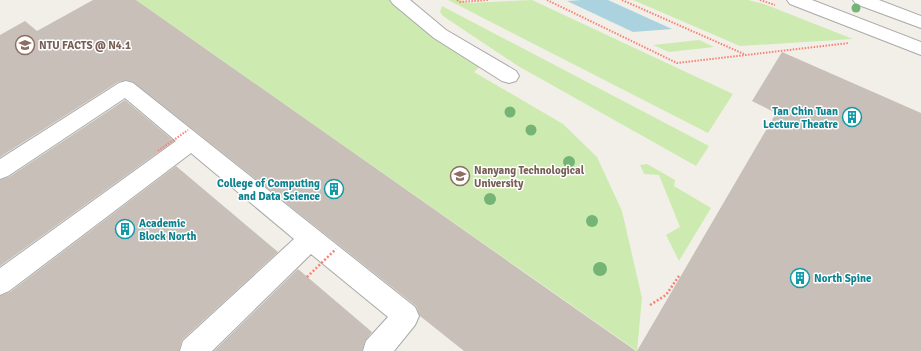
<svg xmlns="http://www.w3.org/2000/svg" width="921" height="351" viewBox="0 0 921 351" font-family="Signika,sans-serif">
	<rect width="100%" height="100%" fill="#f2efe9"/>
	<path fill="#cdebb0" d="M 136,0 L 390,0 L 482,65 L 474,72 L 563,124 L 597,157 L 622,211 L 642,298 L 637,351 Z
		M 448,0 L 461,0 L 467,3 L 532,0 L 733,94 L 708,133 Z
		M 633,0 L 748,0 L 764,4 L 853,39 L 740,46 Z
		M 442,6 L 709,146 L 696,166 L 518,66 L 443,16 L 440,12 Z
		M 699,40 L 714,47 L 669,52 L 653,45 Z
		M 647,164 L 675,180 L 674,186 L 711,208 L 679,261 L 666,235 L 680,227 L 659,175 L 644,174 L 640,165 Z"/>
	<path fill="#aad3df" d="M 582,0 L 608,0 L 672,29 L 633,32 L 567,1 Z"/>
	<path fill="#c7bfb8" d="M 93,0 L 136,0 L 636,351 L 464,351 L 420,316 L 416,306 L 133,82 L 126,80 L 118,82 L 0,157 L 0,35 L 25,21 L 37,31 Z
		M 782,52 L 921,113 L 921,351 L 637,351 L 776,113 L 752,101 Z
		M 125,100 L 174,141 L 0,266 L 0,180 L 9,177 Z
		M 176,166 L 278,252 L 182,340 L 179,351 L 0,351 L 0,296 L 10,292 Z
		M 298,269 L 372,332 L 365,341 L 362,351 L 214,351 Z"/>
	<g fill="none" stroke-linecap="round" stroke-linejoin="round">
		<g stroke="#a9a9a9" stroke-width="2">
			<path id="minor" d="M 390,0 L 410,0 L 446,30 L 516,71 L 519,76 L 516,81 L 509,83 L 502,81 L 434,38 L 393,4 Z
				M 787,0 L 812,0 L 921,42 L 921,55 L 790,4 Z
				M 853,0 L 879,0 L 921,16 L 921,28 L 856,4 Z
				M 126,81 L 133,83 L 415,307 L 419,316 L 415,325 L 394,351 L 363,351 L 366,341 L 388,317 L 311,254 L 212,351 L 180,351 L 183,341 L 294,239 L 191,153 L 9,291 L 0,295 L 0,268 L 176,141 L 125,98 L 8,176 L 0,179 L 0,159 L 119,83 Z"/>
		</g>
		<path stroke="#fa8072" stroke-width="2" stroke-dasharray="1.5 1.5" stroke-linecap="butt" d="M 457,0 L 460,2 L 488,0
			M 547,0 L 677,63 L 849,43
			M 622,0 L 744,54
			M 760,0 L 775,5
			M 61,50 L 77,40"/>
		<path stroke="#fa8072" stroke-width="2.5" stroke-dasharray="2 2" stroke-linecap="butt" d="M 650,305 L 666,295 L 679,276"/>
		<use href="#minor" fill="#fff" fill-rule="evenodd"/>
		<path stroke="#fa8072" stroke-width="2" stroke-dasharray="1.5 1.5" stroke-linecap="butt" d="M 158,151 L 188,130"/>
		<path stroke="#fa8072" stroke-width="2.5" stroke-dasharray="2 2" stroke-linecap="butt" d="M 307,277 L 336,249"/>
	</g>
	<g fill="#74b475">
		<circle cx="856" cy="8" r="4.5"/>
		<circle cx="510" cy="112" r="5.5"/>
		<circle cx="531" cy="130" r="5.5"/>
		<circle cx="569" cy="162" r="6"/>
		<circle cx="490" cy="199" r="6"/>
		<circle cx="592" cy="221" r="6"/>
		<circle cx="600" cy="269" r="7"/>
	</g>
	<defs>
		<g id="school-ring" transform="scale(1)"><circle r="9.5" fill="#fff" stroke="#8d6e63" stroke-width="1.5"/><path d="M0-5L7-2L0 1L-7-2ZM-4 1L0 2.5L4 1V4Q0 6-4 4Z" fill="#8d6e63"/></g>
		<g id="building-ring" transform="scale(1)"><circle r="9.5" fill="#fff" stroke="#0f9aa8" stroke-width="1.5"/><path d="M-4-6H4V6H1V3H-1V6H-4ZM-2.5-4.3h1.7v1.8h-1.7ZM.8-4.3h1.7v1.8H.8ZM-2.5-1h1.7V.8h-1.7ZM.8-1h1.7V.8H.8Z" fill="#0f9aa8"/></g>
		<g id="university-ring" transform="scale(1)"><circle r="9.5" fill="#fff" stroke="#8d6e63" stroke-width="1.5"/><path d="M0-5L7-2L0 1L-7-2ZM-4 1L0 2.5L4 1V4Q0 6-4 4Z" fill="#8d6e63"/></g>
	</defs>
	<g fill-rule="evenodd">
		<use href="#school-ring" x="25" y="45"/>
		<use href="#building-ring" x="852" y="117"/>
		<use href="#university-ring" x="460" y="176"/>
		<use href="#building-ring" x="334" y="189"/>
		<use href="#building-ring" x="125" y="229"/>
		<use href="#building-ring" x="800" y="278"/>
	</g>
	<g text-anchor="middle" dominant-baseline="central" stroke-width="3" stroke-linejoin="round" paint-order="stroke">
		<g font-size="11" font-weight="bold" fill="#785e54" stroke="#fff" text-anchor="start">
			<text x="39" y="45">NTU FACTS @ N4.1</text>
			<text x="474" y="170">Nanyang Technological<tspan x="474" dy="13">University</tspan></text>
		</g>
		<g font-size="11" font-weight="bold" fill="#0d838f" stroke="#fff" text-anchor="end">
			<text x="838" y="111">Tan Chin Tuan<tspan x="838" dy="13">Lecture Theatre</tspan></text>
			<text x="320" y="183">College of Computing<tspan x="320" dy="13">and Data Science</tspan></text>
			<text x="139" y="223" text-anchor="start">Academic<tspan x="139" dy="13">Block North</tspan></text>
			<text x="814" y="278" text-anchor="start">North Spine</text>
		</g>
	</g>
</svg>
